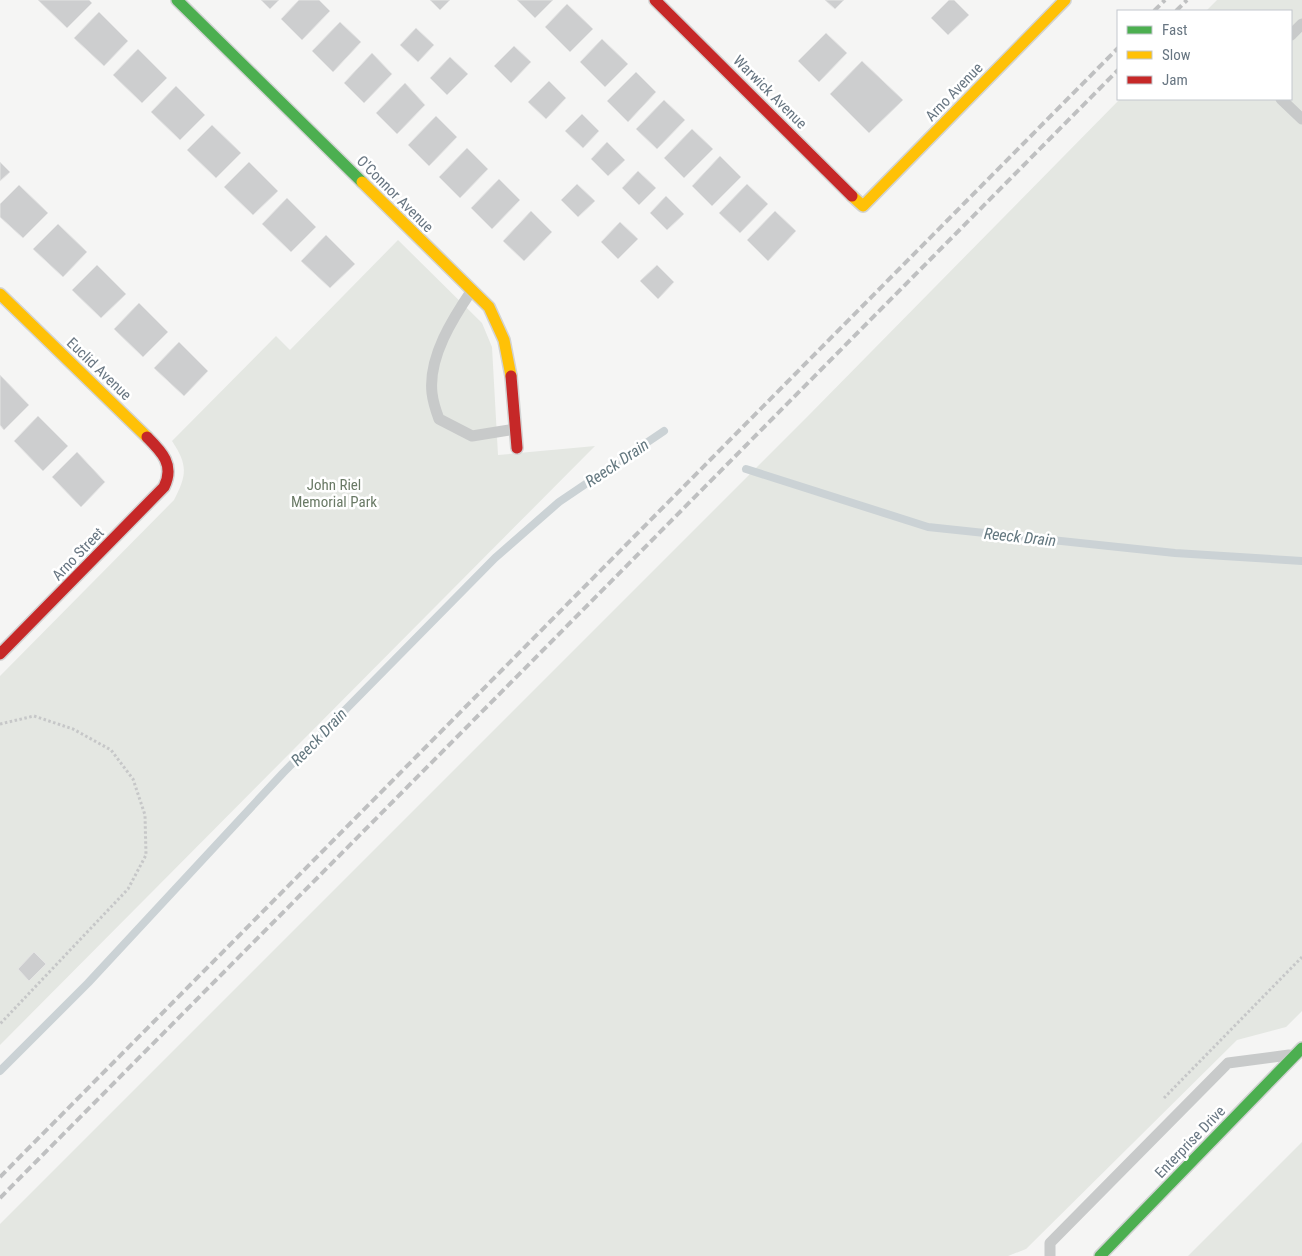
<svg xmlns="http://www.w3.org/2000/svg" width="1302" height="1256" viewBox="0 0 1302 1256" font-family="'Roboto Condensed',sans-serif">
	<rect width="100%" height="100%" fill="#f5f5f4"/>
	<path fill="#e4e7e2" d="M 1217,0 L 1302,0 L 1302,1011 L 1286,1027 L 1237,1040 L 1026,1249 L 1008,1256 L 0,1256 L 0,1224 L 808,416 L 1120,99 L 1291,99 L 1291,11 L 1206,11 Z
		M 398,240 L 482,323 L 492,347 L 498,455 L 595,446 L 0,1045 L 0,676 L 174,500 C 187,475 188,465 172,441 L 276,336 L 290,350 Z
		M 1302,1142 L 1302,1256 L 1188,1256 Z"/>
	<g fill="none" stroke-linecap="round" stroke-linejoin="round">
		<path stroke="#cbd2d5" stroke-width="8" d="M 746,469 L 928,527 L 1175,553 L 1302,561
			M 0,1071 L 88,983 L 283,773 L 495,558 L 559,502 L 664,431"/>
	</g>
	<path fill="#cdcecf" stroke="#e4e4e4" d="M 38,0 L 89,0 L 92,3 L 67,28 Z
		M 261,0 L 279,0 L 270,9 Z
		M 299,0 L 319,0 L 330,11 L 302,40 L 281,19 Z
		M 430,0 L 450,0 L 440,10 Z
		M 517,0 L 553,0 L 535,18 Z
		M 825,0 L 844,0 L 835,9 Z
		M 949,0 L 954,0 L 969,15 L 948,35 L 931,18 Z
		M 567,4 L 593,29 L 570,52 L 545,27 Z
		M 99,12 L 128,41 L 104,66 L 74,38 Z
		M 340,22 L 361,42 L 333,72 L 312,51 Z
		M 416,28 L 434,45 L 418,62 L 400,45 Z
		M 826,33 L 847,53 L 819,82 L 798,61 Z
		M 602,39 L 628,64 L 605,87 L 580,62 Z
		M 514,46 L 531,62 L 511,83 L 494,66 Z
		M 138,49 L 167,78 L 142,103 L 113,75 Z
		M 372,53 L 392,74 L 364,103 L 344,83 Z
		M 450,57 L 468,74 L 447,95 L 430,78 Z
		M 862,61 L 903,100 L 869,133 L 830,94 Z
		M 636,72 L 656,92 L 628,122 L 607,101 Z
		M 549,81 L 566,98 L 546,119 L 528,102 Z
		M 405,83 L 425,105 L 397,134 L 376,113 Z
		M 176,86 L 205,115 L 180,140 L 151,112 Z
		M 664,100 L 685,120 L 657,149 L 636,129 Z
		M 582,114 L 599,131 L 583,148 L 565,131 Z
		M 436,116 L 457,137 L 429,166 L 408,145 Z
		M 212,125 L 241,153 L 216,178 L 187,150 Z
		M 692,129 L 713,149 L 684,178 L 664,158 Z
		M 607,142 L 625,160 L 608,176 L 591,159 Z
		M 467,148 L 488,169 L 460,198 L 439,177 Z
		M 720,156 L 741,177 L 712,206 L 692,186 Z
		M 0,162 L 10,172 L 0,181 Z
		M 249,162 L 278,191 L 253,215 L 224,187 Z
		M 638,171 L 656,188 L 639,205 L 622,188 Z
		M 499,179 L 520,200 L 492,229 L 471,208 Z
		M 577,184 L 595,201 L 578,217 L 561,200 Z
		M 747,184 L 768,204 L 740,233 L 719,213 Z
		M 19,185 L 48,213 L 23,238 L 0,217 L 0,204 Z
		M 666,196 L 684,214 L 667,230 L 650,213 Z
		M 287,198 L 316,227 L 291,252 L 262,224 Z
		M 531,211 L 552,232 L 524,261 L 503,241 Z
		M 775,211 L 796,231 L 768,261 L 747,240 Z
		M 620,222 L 638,239 L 618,259 L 601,242 Z
		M 58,224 L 87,252 L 63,277 L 33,249 Z
		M 326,235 L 355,264 L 330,288 L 301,261 Z
		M 97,265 L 126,294 L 101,318 L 72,290 Z
		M 657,265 L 674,282 L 658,299 L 640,281 Z
		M 139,303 L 168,332 L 143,357 L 114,329 Z
		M 179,342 L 208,371 L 184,396 L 154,368 Z
		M 0,375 L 29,405 L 4,430 L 0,425 Z
		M 38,416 L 68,446 L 43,471 L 14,441 Z
		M 77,452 L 105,482 L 81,507 L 52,477 Z
		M 34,952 L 46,964 L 29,981 L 18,969 Z"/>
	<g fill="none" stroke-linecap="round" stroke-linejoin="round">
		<g stroke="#d2d3d3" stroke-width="14">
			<path id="fast" d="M 177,0 L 362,182
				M 1100,1256 L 1302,1048"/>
		</g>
		<g stroke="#d2d3d3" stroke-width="14">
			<path id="slow" d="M 362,182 L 489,307 L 504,340 L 511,376
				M 852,196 L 863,206 L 1065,0
				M 0,294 L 147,437"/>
		</g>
		<g stroke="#d2d3d3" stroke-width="14">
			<path id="jam" d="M 655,0 L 852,196
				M 511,376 L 517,448
				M 0,654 L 164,487 C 175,465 162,452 147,437"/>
		</g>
		<path stroke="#c6c7c8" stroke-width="3" stroke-dasharray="2.5 2.5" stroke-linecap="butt" d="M 0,724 L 34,716 L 73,729 L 111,750 L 133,779 L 145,815 L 146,855 L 128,889 L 0,1024
			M 1164,1098 L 1302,957"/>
		<path stroke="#c8caca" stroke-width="11" d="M 1291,35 L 1302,24
			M 1281,99 L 1302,119
			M 472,290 C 453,318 428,357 432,393 C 433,402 436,411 439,419 L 472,436 L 515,429
			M 1050,1256 L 1050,1243 L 1228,1063 L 1289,1055"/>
		<use href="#fast" stroke="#4caf50" stroke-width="11"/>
		<use href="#slow" stroke="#ffc107" stroke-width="11"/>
		<use href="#jam" stroke="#c62828" stroke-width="11"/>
		<path stroke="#bfc0c1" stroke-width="4" stroke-dasharray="8 4" stroke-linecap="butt" d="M 1154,11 L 1165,0
			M 1176,11 L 1187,0
			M 0,1177 L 1118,48
			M 0,1198 L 1118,70"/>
	</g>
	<g text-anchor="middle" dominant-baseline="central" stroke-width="5" stroke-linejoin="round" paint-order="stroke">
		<g font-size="15" fill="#687682" stroke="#fff">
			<text transform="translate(770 92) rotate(45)">Warwick Avenue</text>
			<text transform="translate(954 92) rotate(-46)">Arno Avenue</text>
			<text transform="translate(395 194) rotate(45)">O'Connor Avenue</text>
			<text transform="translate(99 369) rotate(44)">Euclid Avenue</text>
			<text transform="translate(78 554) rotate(-46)">Arno Street</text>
			<text transform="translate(1190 1142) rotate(-46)">Enterprise Drive</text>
		</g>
		<g font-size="15" fill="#6a7a66" stroke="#fff">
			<text x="334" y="485">John Riel<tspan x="334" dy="17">Memorial Park</tspan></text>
		</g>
		<g font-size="16" font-style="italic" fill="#63777f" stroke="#fff">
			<text transform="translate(617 463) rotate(-34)">Reeck Drain</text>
			<text transform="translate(1020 537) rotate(6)">Reeck Drain</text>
			<text transform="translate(319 737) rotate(-46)">Reeck Drain</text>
		</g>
	</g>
	<rect x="1117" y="10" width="175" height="90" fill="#ffffff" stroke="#c3c8cd"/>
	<rect x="1127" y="26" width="25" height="8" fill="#4caf50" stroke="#c3c8cd"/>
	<text x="1162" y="35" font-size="15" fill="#687682">Fast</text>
	<rect x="1127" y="51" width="25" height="8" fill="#ffc107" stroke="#c3c8cd"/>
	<text x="1162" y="60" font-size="15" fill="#687682">Slow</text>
	<rect x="1127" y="76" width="25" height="8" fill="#c62828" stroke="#c3c8cd"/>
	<text x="1162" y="85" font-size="15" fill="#687682">Jam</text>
</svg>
